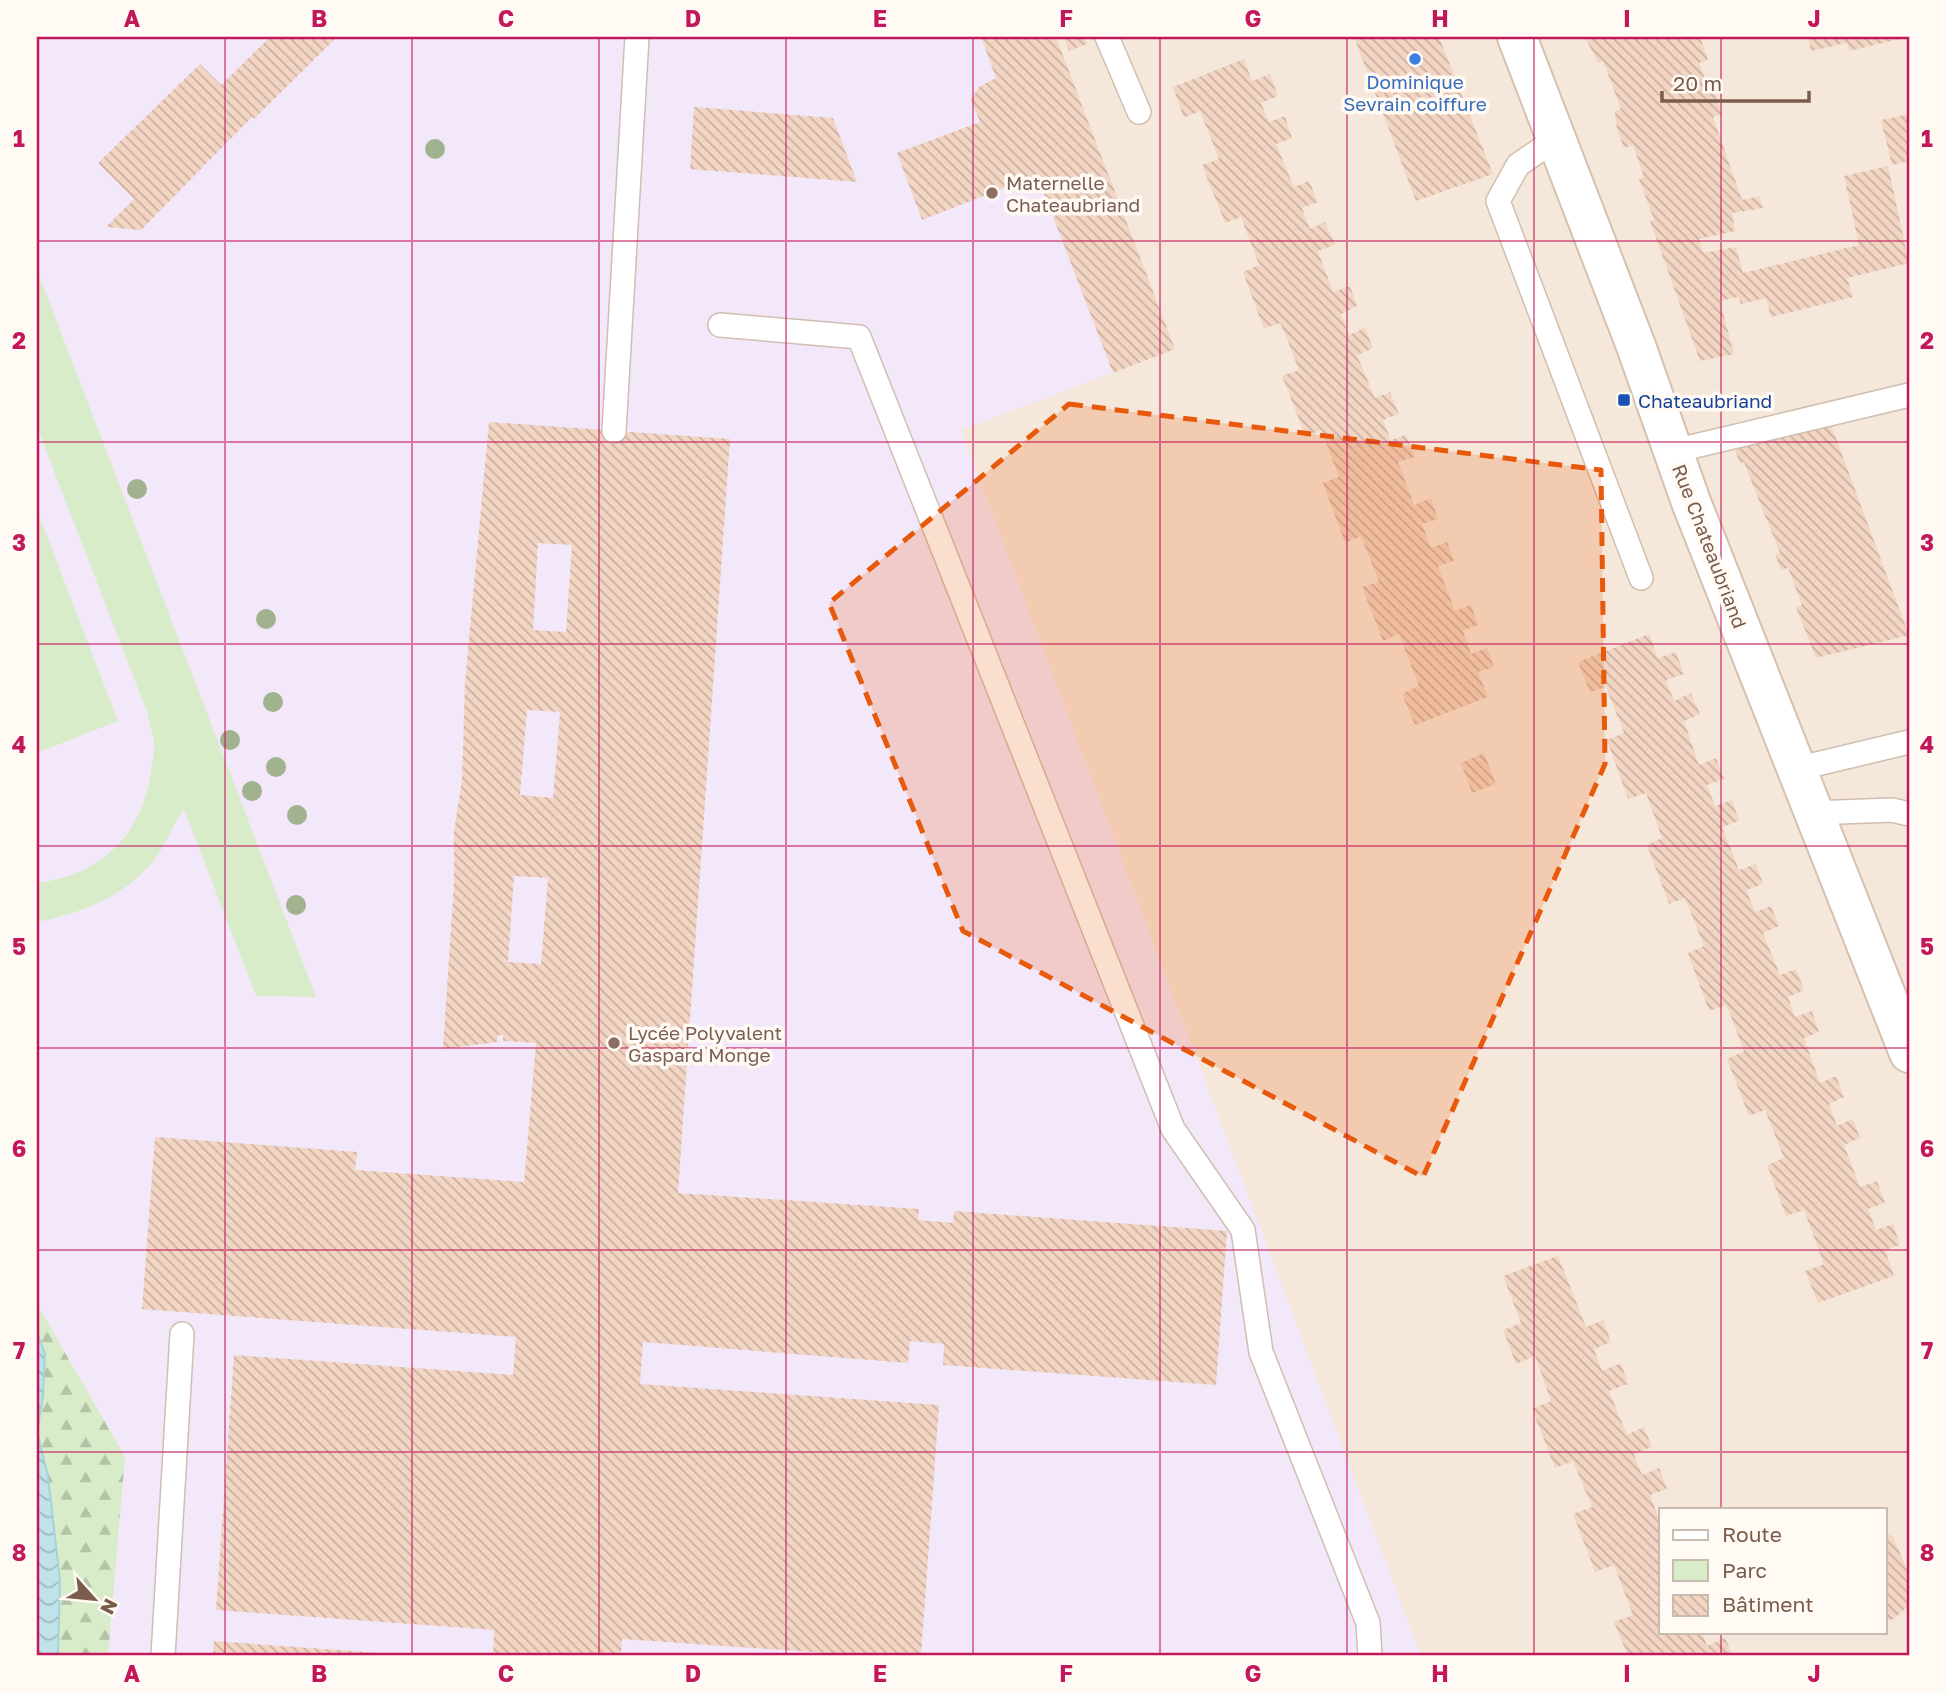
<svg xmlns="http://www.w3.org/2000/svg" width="1946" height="1693" viewBox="0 0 1946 1693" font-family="'Golos Text',sans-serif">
	<defs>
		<pattern id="forest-firs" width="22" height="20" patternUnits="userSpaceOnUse" patternTransform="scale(1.75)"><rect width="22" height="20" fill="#d8ecc9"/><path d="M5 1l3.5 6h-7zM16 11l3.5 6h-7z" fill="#b4c2a5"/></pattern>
		<pattern id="water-waves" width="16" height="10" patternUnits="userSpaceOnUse" patternTransform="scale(1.75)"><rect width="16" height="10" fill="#bfe3e8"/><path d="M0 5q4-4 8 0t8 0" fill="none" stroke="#a0bbbe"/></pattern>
		<pattern id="building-back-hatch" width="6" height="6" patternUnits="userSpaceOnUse" patternTransform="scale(1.75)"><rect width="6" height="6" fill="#f3d5c3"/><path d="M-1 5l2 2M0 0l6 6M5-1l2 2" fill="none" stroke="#cab0a1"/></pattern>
	</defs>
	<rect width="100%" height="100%" fill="#fdf6ec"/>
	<path fill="#f5e8da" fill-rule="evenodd" d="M 37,37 L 1909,37 L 1909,1656 L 37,1656 ZM 1661,1509 L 1885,1509 L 1885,1632 L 1661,1632 Z"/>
	<path fill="#f3e8fa" d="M 37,37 L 1056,37 L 1175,349 L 961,430 L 1421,1656 L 37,1656 Z"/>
	<path fill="url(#forest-firs)" d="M 37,1304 L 125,1457 L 108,1656 L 37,1656 Z"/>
	<path fill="#d8ecc9" d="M 37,270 L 316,997 L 256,996 L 184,809 C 173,825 166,845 154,860 C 124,897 82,913 37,922 L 37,883 C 102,875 142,835 151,771 C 152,762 155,752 154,744 C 153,733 149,722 147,712 L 37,427 Z
		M 37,510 L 118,721 L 37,753 Z"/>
	<path fill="url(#water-waves)" stroke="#a5d3da" stroke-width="2" d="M 37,1332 L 45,1354 L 43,1396 L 37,1432 L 48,1476 L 60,1580 L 58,1656 L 37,1656 Z"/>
	<path fill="url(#building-back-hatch)" fill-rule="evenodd" d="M 270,37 L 337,37 L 254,119 L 252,117 L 141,230 L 106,227 L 134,199 L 98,163 L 200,64 L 221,85 Z
		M 981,37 L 1056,37 L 1175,349 L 1113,373 L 1037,175 L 922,220 L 897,153 L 980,122 L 971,99 L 980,86 L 996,78 Z
		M 1064,37 L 1084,37 L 1087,44 L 1069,51 Z
		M 1354,37 L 1439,37 L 1493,174 L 1416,201 Z
		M 1585,37 L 1700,37 L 1708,60 L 1699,63 L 1706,81 L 1710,79 L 1722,114 L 1713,117 L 1742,200 L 1759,196 L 1763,208 L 1732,213 L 1735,231 L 1699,239 L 1703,253 L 1736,247 L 1743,273 L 1859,245 L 1844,176 L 1888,166 L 1909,263 L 1847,278 L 1853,297 L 1771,317 L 1766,298 L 1741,304 L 1738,297 L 1720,301 L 1734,354 L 1700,361 L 1650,221 L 1654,220 L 1639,179 L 1644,177 L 1633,145 L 1624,148 L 1617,129 L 1615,111 L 1621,109 L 1603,61 L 1598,63 Z
		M 1808,37 L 1904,37 L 1904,38 L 1849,51 L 1847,43 L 1811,51 Z
		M 1244,59 L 1252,81 L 1270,74 L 1278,96 L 1261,103 L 1269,122 L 1285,116 L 1292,138 L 1276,144 L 1294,187 L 1309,181 L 1318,202 L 1302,208 L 1310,229 L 1325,222 L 1335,245 L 1318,251 L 1333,292 L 1350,286 L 1357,306 L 1341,314 L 1349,335 L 1365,328 L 1373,348 L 1357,355 L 1375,398 L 1390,392 L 1399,414 L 1383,420 L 1391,440 L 1406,435 L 1415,457 L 1398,462 L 1414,505 L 1431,498 L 1438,519 L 1422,524 L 1431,548 L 1447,542 L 1454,561 L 1438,566 L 1455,611 L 1471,605 L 1478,625 L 1463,631 L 1471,654 L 1487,648 L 1494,667 L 1478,672 L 1488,697 L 1415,725 L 1402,694 L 1419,686 L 1399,634 L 1383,641 L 1362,587 L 1379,582 L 1361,536 L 1345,543 L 1323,483 L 1339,477 L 1326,442 L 1321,430 L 1306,437 L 1282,376 L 1299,370 L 1285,334 L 1280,323 L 1264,329 L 1243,272 L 1259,265 L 1241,217 L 1225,223 L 1202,165 L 1219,159 L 1200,111 L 1184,118 L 1173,87 Z
		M 694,107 L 833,118 L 857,182 L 690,169 Z
		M 1909,114 L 1909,161 L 1892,165 L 1881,120 Z
		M 489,422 L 730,439 L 678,1193 L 919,1209 L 918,1220 L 953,1223 L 954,1211 L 1227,1231 L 1216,1385 L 943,1365 L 944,1344 L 910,1341 L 908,1363 L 643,1342 L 640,1384 L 939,1405 L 921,1656 L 871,1656 L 622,1639 L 621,1656 L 493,1656 L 494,1630 L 216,1610 L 234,1355 L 513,1375 L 516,1337 L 142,1309 L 155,1137 L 357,1152 L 355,1170 L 524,1182 L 536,1043 L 503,1041 L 503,1035 L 498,1035 L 497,1042 L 443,1049 L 454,883 L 454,831 L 462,780 L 465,683 ZM 538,543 L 572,545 L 566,632 L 533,630 ZM 527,710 L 560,712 L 553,798 L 520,795 ZM 514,876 L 548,878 L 541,964 L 508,962 Z
		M 1831,425 L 1909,635 L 1816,658 L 1796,607 L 1802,605 L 1788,568 L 1781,570 L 1775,554 L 1780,553 L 1762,508 L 1744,462 L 1740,463 L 1734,448 Z
		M 1649,634 L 1658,658 L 1676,652 L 1684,674 L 1666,680 L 1674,701 L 1691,693 L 1700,714 L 1684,721 L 1699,765 L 1716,758 L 1724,779 L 1707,785 L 1715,806 L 1732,800 L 1739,821 L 1722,827 L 1739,870 L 1756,864 L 1763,884 L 1746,890 L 1755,912 L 1771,906 L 1779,926 L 1763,933 L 1780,975 L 1796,969 L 1804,990 L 1788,997 L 1795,1017 L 1812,1011 L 1819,1032 L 1804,1038 L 1820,1083 L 1836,1076 L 1844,1097 L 1829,1104 L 1837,1126 L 1853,1119 L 1860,1138 L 1844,1145 L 1860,1187 L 1877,1181 L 1885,1203 L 1868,1209 L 1876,1230 L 1893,1224 L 1900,1245 L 1885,1250 L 1894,1276 L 1818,1303 L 1805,1271 L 1824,1264 L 1804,1210 L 1786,1216 L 1767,1165 L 1784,1158 L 1765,1110 L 1749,1116 L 1727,1059 L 1744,1051 L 1730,1014 L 1726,1005 L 1709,1011 L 1688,953 L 1704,946 L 1685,898 L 1669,904 L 1647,845 L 1662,838 L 1646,793 L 1628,799 L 1607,740 L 1624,733 L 1606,687 L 1590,692 L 1578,662 Z
		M 1484,753 L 1496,784 L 1472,793 L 1461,763 Z
		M 1558,1256 L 1586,1327 L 1603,1320 L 1611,1342 L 1594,1349 L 1602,1371 L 1621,1363 L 1628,1384 L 1609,1391 L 1627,1435 L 1644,1427 L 1652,1447 L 1634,1454 L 1642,1475 L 1659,1468 L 1667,1489 L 1650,1495 L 1661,1524 L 1661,1632 L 1702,1632 L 1707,1646 L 1725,1638 L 1733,1656 L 1628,1656 L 1614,1622 L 1633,1615 L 1614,1565 L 1595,1572 L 1573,1514 L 1592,1507 L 1573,1461 L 1555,1468 L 1532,1409 L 1551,1401 L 1535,1356 L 1516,1364 L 1503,1330 L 1521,1323 L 1503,1276 Z
		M 1885,1532 L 1893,1537 L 1909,1574 L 1909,1605 L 1894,1619 L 1885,1621 Z
		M 214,1641 L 394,1654 L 394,1656 L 213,1656 Z"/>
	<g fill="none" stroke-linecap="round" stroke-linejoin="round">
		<g stroke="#d1beb0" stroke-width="26">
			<path id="lane" d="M 1107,37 L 1139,112
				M 1556,139 L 1518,165 L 1498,201 L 1641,578
				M 720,325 L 859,337 L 1173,1129 L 1243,1230 L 1261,1352 L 1368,1623 L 1370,1656
				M 614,431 L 637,37
				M 1674,451 L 1909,395
				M 1796,769 L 1909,742
				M 1812,813 L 1892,810 L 1909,814
				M 163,1656 L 182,1334"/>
		</g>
		<g stroke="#d6c0b0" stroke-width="42">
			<path id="secondary" d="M 1517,37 L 1636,346 L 1691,502 L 1909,1053"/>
		</g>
		<use href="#lane" stroke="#fff" stroke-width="23"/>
		<use href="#secondary" stroke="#fff" stroke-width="38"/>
	</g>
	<g fill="#a0b28e">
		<circle cx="435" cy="149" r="10"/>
		<circle cx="137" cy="489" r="10"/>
		<circle cx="266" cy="619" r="10"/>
		<circle cx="273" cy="702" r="10"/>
		<circle cx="230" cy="740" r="10"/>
		<circle cx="276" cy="767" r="10"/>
		<circle cx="252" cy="791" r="10"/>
		<circle cx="297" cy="815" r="10"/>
		<circle cx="296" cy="905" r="10"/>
	</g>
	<path fill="#e8590c" fill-opacity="0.2" stroke="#e8590c" stroke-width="5" stroke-dasharray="14 9" stroke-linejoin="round" d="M 1069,404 L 1601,470 L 1605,764 L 1423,1177 L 963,931 L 829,603 Z"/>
	<path fill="none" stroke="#c2185b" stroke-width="2" stroke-opacity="0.55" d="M 225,37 L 225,1656M 412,37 L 412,1656M 599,37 L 599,1656M 786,37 L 786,1656M 973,37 L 973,1656M 1160,37 L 1160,1656M 1347,37 L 1347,1656M 1534,37 L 1534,1656M 1721,37 L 1721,1509M 37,241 L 1909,241M 37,442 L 1909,442M 37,644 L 1909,644M 37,846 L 1909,846M 37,1048 L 1909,1048M 37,1250 L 1909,1250M 37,1452 L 1909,1452M 1721,1632 L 1721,1656"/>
	<circle fill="#3f7fe0" stroke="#fffaf3" stroke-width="2.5" cx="1415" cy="59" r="7"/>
	<g fill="#8d6e63" stroke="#fffaf3" stroke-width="2.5">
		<circle cx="992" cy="193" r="7"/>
		<circle cx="614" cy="1043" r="7"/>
	</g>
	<rect fill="#1a4fb4" stroke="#fffaf3" stroke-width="2.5" x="1617" y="393" width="14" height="14" rx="3.5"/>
	<g text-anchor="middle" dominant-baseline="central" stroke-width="7" stroke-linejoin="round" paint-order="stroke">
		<g font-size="19" fill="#366cbe" stroke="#fffaf3">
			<text x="1415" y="81">Dominique<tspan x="1415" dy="22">Sevrain coiffure</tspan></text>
		</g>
		<g font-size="19" fill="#785e54" stroke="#fffaf3" text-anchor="start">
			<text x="1006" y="182">Maternelle<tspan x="1006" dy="22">Chateaubriand</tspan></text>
			<text x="628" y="1032">Lycée Polyvalent<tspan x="628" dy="22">Gaspard Monge</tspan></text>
		</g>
		<g font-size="19" fill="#164399" stroke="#fffaf3" text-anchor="start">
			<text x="1638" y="400">Chateaubriand</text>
		</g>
		<g font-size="19" fill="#7a5c4d" stroke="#fffaf3">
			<text transform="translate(1710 546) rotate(69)">Rue Chateaubriand</text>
		</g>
	</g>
	<rect width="1946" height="1693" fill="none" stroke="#fffaf3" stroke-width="77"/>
	<rect x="1659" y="1508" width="228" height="126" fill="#fffaf3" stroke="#cabbb1" stroke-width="2"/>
	<rect x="1673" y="1530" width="35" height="10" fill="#ffffff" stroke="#cabbb1" stroke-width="2"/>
	<text x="1722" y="1542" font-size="21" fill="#7a5c4d">Route</text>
	<rect x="1673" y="1560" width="35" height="21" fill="#d8ecc9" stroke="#cabbb1" stroke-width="2"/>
	<text x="1722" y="1578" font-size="21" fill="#7a5c4d">Parc</text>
	<rect x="1673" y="1595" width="35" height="21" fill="url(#building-back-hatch)" stroke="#cabbb1" stroke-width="2"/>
	<text x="1722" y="1612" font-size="21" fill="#7a5c4d">Bâtiment</text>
	<g transform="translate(94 1599) rotate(117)" stroke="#fffaf3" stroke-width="5" paint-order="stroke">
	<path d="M0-5L12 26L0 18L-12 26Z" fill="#7a5c4d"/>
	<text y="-10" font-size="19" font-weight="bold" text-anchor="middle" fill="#7a5c4d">N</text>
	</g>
	<path d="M1662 91v10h147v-10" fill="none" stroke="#7a5c4d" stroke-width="3.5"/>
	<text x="1673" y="91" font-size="21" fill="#7a5c4d" stroke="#fffaf3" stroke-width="5" paint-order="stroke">20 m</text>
	<rect x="38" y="38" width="1870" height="1616" fill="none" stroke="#c2185b" stroke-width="2.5"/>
	<g font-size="23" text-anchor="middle" font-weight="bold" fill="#c2185b">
		<text x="132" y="27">A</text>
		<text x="319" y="27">B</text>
		<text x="506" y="27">C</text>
		<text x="693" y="27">D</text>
		<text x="880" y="27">E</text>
		<text x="1066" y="27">F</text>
		<text x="1253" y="27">G</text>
		<text x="1440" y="27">H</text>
		<text x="1627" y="27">I</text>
		<text x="1814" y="27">J</text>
		<text x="19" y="147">1</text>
		<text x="1927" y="147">1</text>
		<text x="19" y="349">2</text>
		<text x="1927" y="349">2</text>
		<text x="19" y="551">3</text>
		<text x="1927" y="551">3</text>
		<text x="19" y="753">4</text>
		<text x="1927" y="753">4</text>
		<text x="19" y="955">5</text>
		<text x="1927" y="955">5</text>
		<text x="19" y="1157">6</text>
		<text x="1927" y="1157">6</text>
		<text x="19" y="1359">7</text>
		<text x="1927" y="1359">7</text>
		<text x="19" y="1561">8</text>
		<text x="1927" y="1561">8</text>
		<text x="132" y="1682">A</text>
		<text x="319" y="1682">B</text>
		<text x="506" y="1682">C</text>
		<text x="693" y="1682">D</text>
		<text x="880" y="1682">E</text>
		<text x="1066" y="1682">F</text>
		<text x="1253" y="1682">G</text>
		<text x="1440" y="1682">H</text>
		<text x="1627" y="1682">I</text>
		<text x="1814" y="1682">J</text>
	</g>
</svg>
